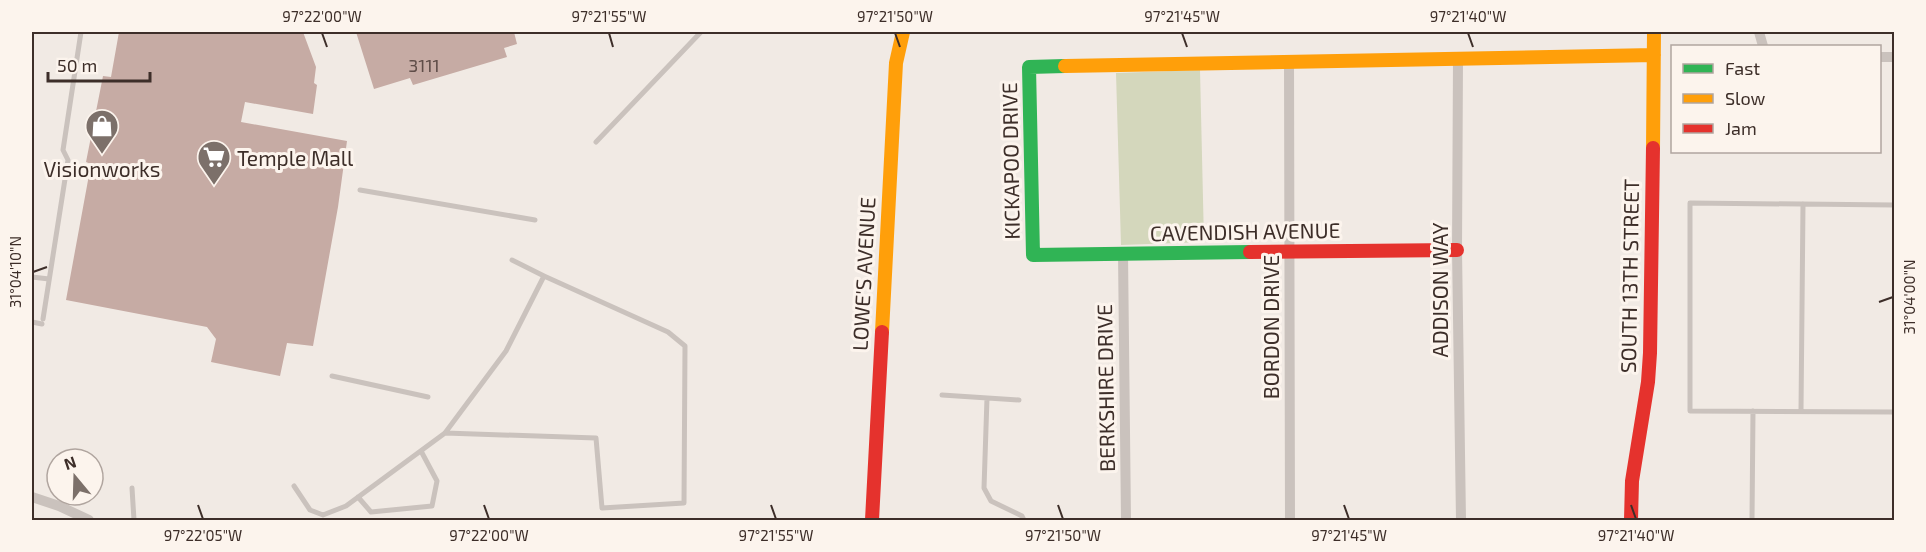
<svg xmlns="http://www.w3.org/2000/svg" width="1926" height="552" viewBox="0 0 1926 552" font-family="'Exo 2',sans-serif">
	<rect width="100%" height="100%" fill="#f1eae4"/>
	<path fill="#d4d7bc" d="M 1200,70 L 1204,242 L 1121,245 L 1116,73 Z"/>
	<path fill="#c6aba4" d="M 119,32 L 303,32 L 316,67 L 314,83 L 317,85 L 313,114 L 245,102 L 241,122 L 347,141 L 338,207 L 313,346 L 287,343 L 280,376 L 211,362 L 216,339 L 207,327 L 66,300 L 91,164 L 86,162 L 103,76 L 111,77 Z
		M 356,32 L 514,32 L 517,44 L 504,48 L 507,57 L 413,85 L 410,78 L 374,89 Z"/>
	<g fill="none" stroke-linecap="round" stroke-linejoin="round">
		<path stroke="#cac2bd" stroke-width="5" d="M 596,142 L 701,32
			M 360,190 L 535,220
			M 1894,205 L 1690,203 L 1690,411 L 1894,412
			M 32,277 L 49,279
			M 43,319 L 68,160 L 63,150 L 81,32
			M 32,322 L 42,324
			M 332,376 L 428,397
			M 942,395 L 1019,400
			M 987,398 L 984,488 L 991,501 L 1022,516 L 1024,520
			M 1801,411 L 1803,204
			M 445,433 L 596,438 L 602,508 L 684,503 L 685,346 L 668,332 L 544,276
			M 294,486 L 310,510 L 323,515 L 346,506 L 445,433 L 506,351 L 544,276 L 512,260
			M 132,488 L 134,520
			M 358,497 L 371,512 L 432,506 L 437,481 L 421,451
			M 1752,520 L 1753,411"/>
		<path stroke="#cac2bd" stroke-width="10" d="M 1759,32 L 1763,46
			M 1880,57 L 1894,57
			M 1458,60 L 1457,250 L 1461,520
			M 1289,61 L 1290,520
			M 1123,254 L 1126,520
			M 32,497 L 59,506 L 89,520"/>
		<path stroke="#30b455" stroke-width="14" d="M 1065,66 L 1029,67 L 1033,255 L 1250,252"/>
		<path stroke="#ff9f0a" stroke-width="14" d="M 1065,66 L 1654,55
			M 1653,148 L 1654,32
			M 882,332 L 896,63 L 903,32"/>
		<path stroke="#e5322d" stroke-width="14" d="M 1250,252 L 1457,250
			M 872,520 L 882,332
			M 1631,520 L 1632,481 L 1648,382 L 1650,353 L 1653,148"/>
	</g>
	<path fill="none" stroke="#3d2e29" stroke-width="2" d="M 322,33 L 327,47M 609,33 L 613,47M 895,33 L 900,47M 1182,33 L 1187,47M 1468,33 L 1473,47M 33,272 L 47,267M 1879,302 L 1893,297M 198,505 L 203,519M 484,505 L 489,519M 771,505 L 776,519M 1058,505 L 1063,519M 1344,505 L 1349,519M 1631,505 L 1636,519"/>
	<defs>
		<g id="shop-pin" transform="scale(1.725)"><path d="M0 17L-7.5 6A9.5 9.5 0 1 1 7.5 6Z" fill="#7c706a" stroke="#fcf4ed"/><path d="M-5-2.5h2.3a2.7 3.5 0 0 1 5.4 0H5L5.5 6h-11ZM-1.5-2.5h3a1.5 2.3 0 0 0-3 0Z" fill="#fff"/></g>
		<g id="supermarket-pin" transform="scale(1.725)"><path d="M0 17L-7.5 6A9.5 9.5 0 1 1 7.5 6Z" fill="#7c706a" stroke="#fcf4ed"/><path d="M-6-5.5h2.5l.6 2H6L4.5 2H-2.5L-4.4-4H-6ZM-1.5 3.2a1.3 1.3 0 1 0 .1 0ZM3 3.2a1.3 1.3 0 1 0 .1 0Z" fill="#fff"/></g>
	</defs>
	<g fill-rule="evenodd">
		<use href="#shop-pin" x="102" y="126"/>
		<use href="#supermarket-pin" x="214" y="157"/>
	</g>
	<g text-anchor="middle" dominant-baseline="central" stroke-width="6" stroke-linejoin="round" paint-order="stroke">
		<g font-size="18" fill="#5f4d48">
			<text x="424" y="65">3111</text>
		</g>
		<g font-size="21" fill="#3d2e29" stroke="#fcf4ed" text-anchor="start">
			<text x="237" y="157">Temple Mall</text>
			<text x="102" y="168" text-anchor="middle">Visionworks</text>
		</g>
		<g font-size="21" fill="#3d2e29" stroke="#fcf4ed">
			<text transform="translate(1010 161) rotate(-91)">KICKAPOO DRIVE</text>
			<text transform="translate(1245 231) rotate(-1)">CAVENDISH AVENUE</text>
			<text transform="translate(863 274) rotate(-87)">LOWE'S AVENUE</text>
			<text transform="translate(1629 276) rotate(-89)">SOUTH 13TH STREET</text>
			<text transform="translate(1439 290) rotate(-90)">ADDISON WAY</text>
			<text transform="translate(1270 327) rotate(-90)">BORDON DRIVE</text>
			<text transform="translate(1105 388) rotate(-91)">BERKSHIRE DRIVE</text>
		</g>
	</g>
	<rect width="1926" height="552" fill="none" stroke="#fcf4ed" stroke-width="66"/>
	<rect x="1671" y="45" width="210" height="108" fill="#fcf4ed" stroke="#b0a59f" stroke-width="1.5"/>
	<rect x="1683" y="64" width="30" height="9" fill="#30b455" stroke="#b0a59f" stroke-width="1.5"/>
	<text x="1725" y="75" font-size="18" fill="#3d2e29">Fast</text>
	<rect x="1683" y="94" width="30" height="9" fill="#ff9f0a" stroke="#b0a59f" stroke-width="1.5"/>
	<text x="1725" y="105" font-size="18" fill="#3d2e29">Slow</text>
	<rect x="1683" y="124" width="30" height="9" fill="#e5322d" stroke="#b0a59f" stroke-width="1.5"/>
	<text x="1725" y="135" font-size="18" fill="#3d2e29">Jam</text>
	<g transform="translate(75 477) rotate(341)"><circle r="28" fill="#fcf4ed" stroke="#b0a59f" stroke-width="1.5"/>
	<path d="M0-4.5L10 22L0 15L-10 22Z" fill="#7c706a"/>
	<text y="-9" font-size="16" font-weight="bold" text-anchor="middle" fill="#3d2e29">N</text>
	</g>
	<path d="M48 72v9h102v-9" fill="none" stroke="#3d2e29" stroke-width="3"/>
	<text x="57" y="72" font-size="18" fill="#3d2e29" stroke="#fcf4ed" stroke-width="4.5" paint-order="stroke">50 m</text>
	<rect x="33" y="33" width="1860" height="486" fill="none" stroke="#3d2e29" stroke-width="2"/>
	<g font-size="15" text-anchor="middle" fill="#3d2e29">
		<text x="322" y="22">97°22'00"W</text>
		<text x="609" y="22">97°21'55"W</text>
		<text x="895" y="22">97°21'50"W</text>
		<text x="1182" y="22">97°21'45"W</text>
		<text x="1468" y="22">97°21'40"W</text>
		<text transform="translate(16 272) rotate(-90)" y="5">31°04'10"N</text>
		<text transform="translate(1910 297) rotate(-90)" y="5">31°04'00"N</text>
		<text x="203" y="541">97°22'05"W</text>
		<text x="489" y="541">97°22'00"W</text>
		<text x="776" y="541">97°21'55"W</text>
		<text x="1063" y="541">97°21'50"W</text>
		<text x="1349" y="541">97°21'45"W</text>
		<text x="1636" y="541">97°21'40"W</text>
	</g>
</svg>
